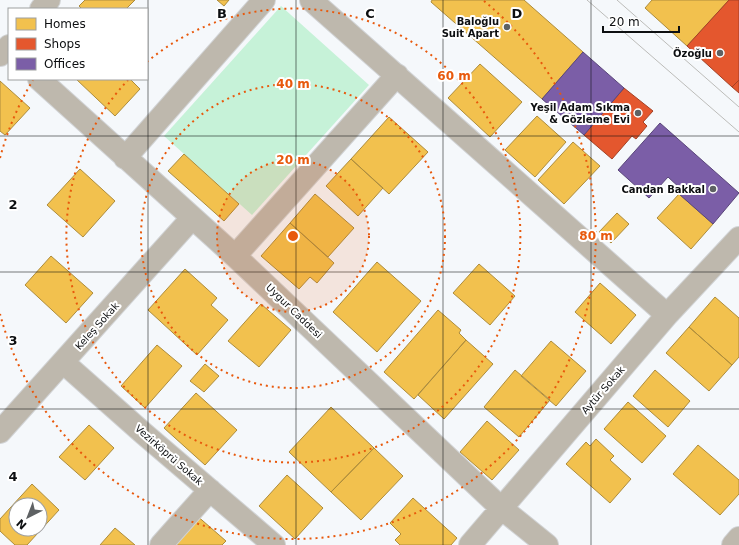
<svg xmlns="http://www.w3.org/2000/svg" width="739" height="545" viewBox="0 0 739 545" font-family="'DejaVu Sans',sans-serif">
	<rect width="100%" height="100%" fill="#f5f8fb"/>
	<path fill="#c6f2d8" d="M 281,6 L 369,85 L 252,215 L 164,136 Z"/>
	<path fill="#f2c14e" stroke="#ad8c3c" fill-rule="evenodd" d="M 85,0 L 135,0 L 126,9 L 82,9 L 79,6 Z
		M 217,0 L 229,0 L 224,6 Z
		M 432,0 L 524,0 L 583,52 L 542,99 L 431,2 Z
		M 652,0 L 729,0 L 687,46 L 645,8 Z
		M 480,64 L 522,102 L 490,137 L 448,98 Z
		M 76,79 L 130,79 L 140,89 L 115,116 Z
		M 0,81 L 30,108 L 5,135 L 0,131 Z
		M 537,116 L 566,142 L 535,177 L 505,150 Z
		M 389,117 L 428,152 L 389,194 L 351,159 Z
		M 573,142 L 600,166 L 564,204 L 538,180 Z
		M 184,154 L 239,204 L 224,221 L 168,171 Z
		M 351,159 L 383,188 L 358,216 L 326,186 Z
		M 80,169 L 115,201 L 83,237 L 47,205 Z
		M 315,194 L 354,228 L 328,257 L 290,223 Z
		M 679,194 L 713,224 L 691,249 L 657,218 Z
		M 617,213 L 629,224 L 611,243 L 599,232 Z
		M 290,223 L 334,263 L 317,283 L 310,277 L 299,289 L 261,256 Z
		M 51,256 L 93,293 L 66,323 L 25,285 Z
		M 377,262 L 421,301 L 377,352 L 333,312 Z
		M 479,264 L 515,296 L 490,325 L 453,293 Z
		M 185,269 L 217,298 L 211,305 L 228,320 L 197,355 L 148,310 Z
		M 600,283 L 636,315 L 611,344 L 575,312 Z
		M 715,297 L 739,318 L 739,357 L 732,365 L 689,327 Z
		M 261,304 L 291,330 L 259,367 L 228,341 Z
		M 438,310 L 461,330 L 459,333 L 466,340 L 414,399 L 384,372 Z
		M 689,327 L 732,365 L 709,391 L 666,353 Z
		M 466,340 L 493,364 L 444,419 L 418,395 Z
		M 551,341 L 586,371 L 556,406 L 521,376 Z
		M 157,345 L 182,366 L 145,408 L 121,386 Z
		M 205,364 L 219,376 L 204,392 L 190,381 Z
		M 515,370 L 550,400 L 519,437 L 484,407 Z
		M 655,370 L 690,401 L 668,427 L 633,396 Z
		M 196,393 L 237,430 L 205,465 L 164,428 Z
		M 628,402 L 666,436 L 642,463 L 604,429 Z
		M 331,407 L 374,448 L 331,492 L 289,452 Z
		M 487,421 L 519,450 L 492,480 L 460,452 Z
		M 89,425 L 114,448 L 85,480 L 59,457 Z
		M 596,439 L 614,456 L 610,460 L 631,479 L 610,503 L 566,464 L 586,442 L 590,446 Z
		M 698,445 L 739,480 L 739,494 L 720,515 L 673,474 Z
		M 374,448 L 403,476 L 361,520 L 331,492 Z
		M 287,475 L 323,508 L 295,539 L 259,506 Z
		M 32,484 L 59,510 L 27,545 L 15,545 L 0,531 L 0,519 ZM 16,505 L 40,505 L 40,529 L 16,529 Z
		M 413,498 L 457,538 L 451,545 L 400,545 L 395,540 L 401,534 L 390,523 Z
		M 195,514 L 226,541 L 222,545 L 168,545 Z
		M 115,528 L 135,545 L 100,545 Z"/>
	<path fill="#e4572e" stroke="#a44125" d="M 729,0 L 739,0 L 739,80 L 732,87 L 687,46 Z
		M 739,80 L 739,93 L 732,87 Z
		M 624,88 L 653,111 L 643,122 L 647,126 L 636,139 L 632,136 L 612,159 L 584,135 Z"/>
	<path fill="#7b5ea7" stroke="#5a467a" d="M 583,52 L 624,88 L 584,135 L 542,99 Z
		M 660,123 L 739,193 L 713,224 L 679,194 L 682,190 L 668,177 L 649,198 L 618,170 Z"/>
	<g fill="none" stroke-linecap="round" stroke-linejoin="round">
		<g stroke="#d1d3d5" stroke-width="24">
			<path id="minor" d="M 311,0 L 667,315
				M 41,9 L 49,0
				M 0,55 L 9,46
				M 39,79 L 235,256 L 501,508 L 547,545
				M 125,158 L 264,0
				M 235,256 L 397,75
				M 64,363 L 143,433 L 274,545
				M 0,432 L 192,218
				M 161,545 L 210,490
				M 470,545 L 667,315 L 739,238
				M 733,545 L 739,538"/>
		</g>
		<use href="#minor" stroke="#beb8ad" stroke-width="22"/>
		<path stroke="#bcbcb9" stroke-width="1" d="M 587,0 L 739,132
			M 617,0 L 739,107"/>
	</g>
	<path fill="none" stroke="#0d0f11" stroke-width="1" stroke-opacity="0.55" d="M 148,0 L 148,545M 296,0 L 296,545M 443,0 L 443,545M 591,0 L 591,545M 0,136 L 739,136M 0,272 L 739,272M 0,409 L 739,409"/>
	<circle cx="293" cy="236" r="76" fill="#e8590c" fill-opacity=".12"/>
	<g fill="none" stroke="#e8590c" stroke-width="2" stroke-dasharray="2 4">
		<circle cx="293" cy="236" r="76"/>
		<circle cx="293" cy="236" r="152"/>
		<path d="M147 62A227 227 0 1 1 128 80"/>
		<path d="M0 158A303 303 0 0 1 33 80M484 1A303 303 0 1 1 0 314"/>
	</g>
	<g fill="#5e6163" stroke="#fff" stroke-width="1.5">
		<circle cx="507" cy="27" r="4"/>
		<circle cx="720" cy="53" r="4"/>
		<circle cx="638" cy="113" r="4"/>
		<circle cx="713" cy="189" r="4"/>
	</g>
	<g text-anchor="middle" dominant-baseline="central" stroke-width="4" stroke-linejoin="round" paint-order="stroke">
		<g font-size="10" font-weight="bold" fill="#0d0f11" stroke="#fff" text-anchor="end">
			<text x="499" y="21">Baloğlu<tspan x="499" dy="12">Suit Apart</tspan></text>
			<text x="712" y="53">Özoğlu</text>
			<text x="630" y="107">Yeşil Adam Sıkma<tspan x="630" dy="12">&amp; Gözleme Evi</tspan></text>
			<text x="705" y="189">Candan Bakkal</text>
		</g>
		<g font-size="10" fill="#0d0f11" stroke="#fff">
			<text transform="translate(294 311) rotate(44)">Uygur Caddesi</text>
			<text transform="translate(97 326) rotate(-48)">Keleş Sokak</text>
			<text transform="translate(603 390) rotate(-49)">Aytür Sokak</text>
			<text transform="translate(169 455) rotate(41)">Vezirköprü Sokak</text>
		</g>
	</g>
	<g font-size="13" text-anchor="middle" font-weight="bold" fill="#0d0f11" stroke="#fff" stroke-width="4" stroke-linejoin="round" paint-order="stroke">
		<text x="222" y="18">B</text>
		<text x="370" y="18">C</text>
		<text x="517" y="18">D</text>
		<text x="13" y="209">2</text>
		<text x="13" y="345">3</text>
		<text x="13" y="481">4</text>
	</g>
	<circle cx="293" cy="236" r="6" fill="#e8590c" stroke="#fff" stroke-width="2"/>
	<g font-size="12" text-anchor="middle" font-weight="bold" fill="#e8590c" stroke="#fff" stroke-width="4" stroke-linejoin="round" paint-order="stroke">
		<text x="454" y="80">60 m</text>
		<text x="293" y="88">40 m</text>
		<text x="293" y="164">20 m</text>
		<text x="596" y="240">80 m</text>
	</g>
	<rect x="8" y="8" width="140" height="72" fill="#ffffff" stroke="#9e9fa0"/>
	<rect x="16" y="18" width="20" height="12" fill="#f2c14e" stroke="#9e9fa0"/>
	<text x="44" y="28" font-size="12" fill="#0d0f11">Homes</text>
	<rect x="16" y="38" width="20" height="12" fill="#e4572e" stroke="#9e9fa0"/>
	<text x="44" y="48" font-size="12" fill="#0d0f11">Shops</text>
	<rect x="16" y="58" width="20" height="12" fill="#7b5ea7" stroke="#9e9fa0"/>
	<text x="44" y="68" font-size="12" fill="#0d0f11">Offices</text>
	<g transform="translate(28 517) rotate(222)"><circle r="19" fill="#ffffff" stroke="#9e9fa0"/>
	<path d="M0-3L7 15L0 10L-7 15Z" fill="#5e6163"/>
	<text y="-6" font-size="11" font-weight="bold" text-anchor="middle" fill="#0d0f11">N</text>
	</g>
	<path d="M603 26v6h76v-6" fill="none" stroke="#0d0f11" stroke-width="2"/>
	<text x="609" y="26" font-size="12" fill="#0d0f11" stroke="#ffffff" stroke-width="3" paint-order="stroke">20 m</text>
</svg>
